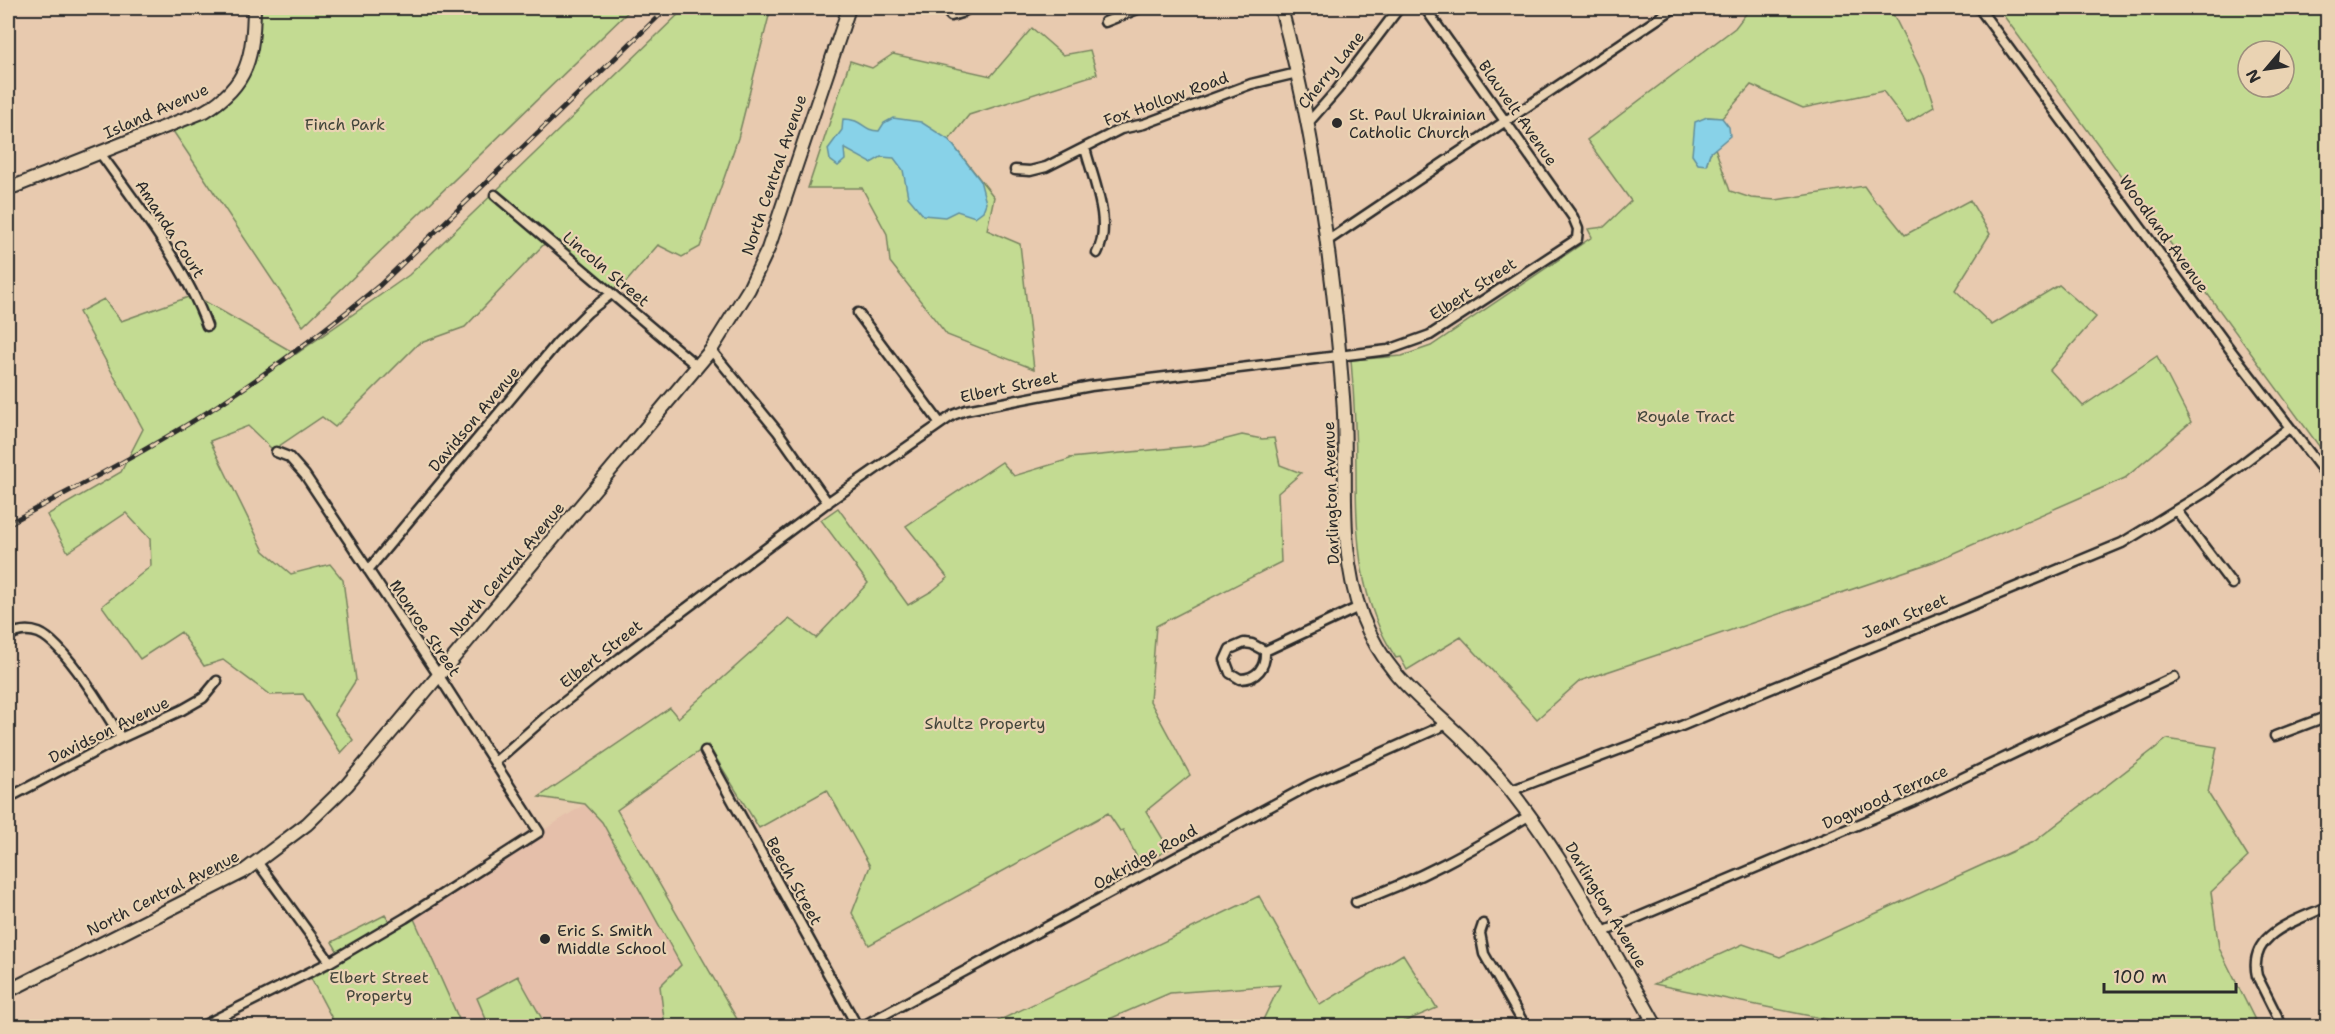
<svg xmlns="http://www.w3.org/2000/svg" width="2335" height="1034" viewBox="0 0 2335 1034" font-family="'Shantell Sans',sans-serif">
	<rect width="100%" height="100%" fill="#e8caaf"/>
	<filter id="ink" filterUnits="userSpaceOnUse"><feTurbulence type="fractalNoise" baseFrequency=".0167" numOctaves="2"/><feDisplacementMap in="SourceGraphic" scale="12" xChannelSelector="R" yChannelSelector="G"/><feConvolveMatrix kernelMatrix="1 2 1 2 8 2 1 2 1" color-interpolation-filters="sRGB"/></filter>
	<g filter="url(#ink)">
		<path fill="#e5bfaa" d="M 585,804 L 602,822 L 681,965 L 668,1026 L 462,1026 L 412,913 Z"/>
		<path fill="#c3db92" stroke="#77835e" stroke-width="1.5" fill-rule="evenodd" d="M 251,8 L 632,8 L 303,326 L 171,128 L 208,110 L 246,65 Z
			M 685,8 L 771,8 L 738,138 L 700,247 L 682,257 L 658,245 L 621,288 L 599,287 L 546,242 L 465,327 L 418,344 L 335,427 L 322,417 L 273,450 L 248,426 L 210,441 L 264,551 L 291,574 L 330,564 L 343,580 L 356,680 L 334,714 L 353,740 L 341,753 L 303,694 L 270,695 L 223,660 L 204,666 L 181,632 L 140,659 L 102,606 L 151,566 L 150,539 L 126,513 L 68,552 L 47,515 L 121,472 L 143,429 L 79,312 L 104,299 L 121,321 L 194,295 L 296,354 L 409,275 Z
			M 1748,8 L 1890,8 L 1924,76 L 1934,107 L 1907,123 L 1883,91 L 1803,108 L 1751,85 L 1722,118 L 1707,117 L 1706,165 L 1710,153 L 1715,148 L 1730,191 L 1751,198 L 1776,200 L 1864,186 L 1876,203 L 1880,204 L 1905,235 L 1970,200 L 1990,234 L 1955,290 L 1992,325 L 2059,285 L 2096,317 L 2050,370 L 2083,406 L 2157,356 L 2191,422 L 2125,478 L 1933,562 L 1580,681 L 1537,719 L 1461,637 L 1407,670 L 1400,657 L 1396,658 C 1358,600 1356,538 1356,471 C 1356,434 1354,397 1351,360 L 1402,356 L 1431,346 L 1592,237 L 1588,229 L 1604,227 L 1631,201 L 1587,140 L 1735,28 L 1749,10 Z
			M 1998,8 L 2327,8 L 2327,457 ZM 2248,51 L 2284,51 L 2284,87 L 2248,87 Z
			M 1032,28 L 1063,55 L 1090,50 L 1097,74 L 969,115 L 949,140 L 994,197 L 987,230 L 1020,244 L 1034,369 L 947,335 L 890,262 L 887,234 L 862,188 L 808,188 L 850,61 L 872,68 L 893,54 L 991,76 Z
			M 1242,435 L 1262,439 L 1274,438 L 1280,465 L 1301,473 L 1278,493 L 1281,562 L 1156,626 L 1150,701 L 1190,775 L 1146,811 L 1169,849 L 1141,865 L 1123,830 L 1120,831 L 1108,813 L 869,945 L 852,913 L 870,866 L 827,790 L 759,828 L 708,745 L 617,810 L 741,1026 L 651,1026 L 664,1019 L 660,986 L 681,965 L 602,822 L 585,804 L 539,797 L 670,708 L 678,718 L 789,619 L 816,638 L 868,583 L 821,520 L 838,508 L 908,605 L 932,591 L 948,578 L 906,526 L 1002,462 L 1014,476 L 1070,459 L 1070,458 L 1203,445 Z
			M 2167,739 L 2217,747 L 2208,793 L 2248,857 L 2211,892 L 2219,948 L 2258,1026 L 1847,1026 L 1840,1022 L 1654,984 L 1743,944 L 1780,957 L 2035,841 Z
			M 1259,896 L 1320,1005 L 1403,954 L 1437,1008 L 1394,1026 L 1260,1026 L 1280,985 L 1170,993 L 1093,1026 L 1001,1026 L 998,1021 Z
			M 411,912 L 462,1026 L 336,1026 L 306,969 L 338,952 L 332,942 L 385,915 L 390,923 Z
			M 518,976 L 546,1026 L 489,1026 L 477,998 Z"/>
		<path fill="#88d2e8" stroke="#638f9c" stroke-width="1.5" d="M 1707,117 L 1722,118 L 1729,127 L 1730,136 L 1710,153 L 1706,165 L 1698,164 L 1692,155 L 1695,122 Z
			M 893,118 L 921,122 L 949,140 L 980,180 L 986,203 L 983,211 L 975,217 L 957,211 L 945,217 L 923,215 L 908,197 L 903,170 L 894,158 L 881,157 L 871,163 L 844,148 L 845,160 L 838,166 L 830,160 L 828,149 L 842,130 L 843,119 C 864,119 862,131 879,131 L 884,123 Z"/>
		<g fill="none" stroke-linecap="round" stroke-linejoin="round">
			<g stroke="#2b2b2b" stroke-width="13">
				<path id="street" d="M 944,8 L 951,16 L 961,13 L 969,8
					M 1979,8 L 2232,352 L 2328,477
					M 1105,22 L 1140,8
					M 1308,123 L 1337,90 L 1399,8
					M 1085,148 C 1093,180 1113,223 1097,253
					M 100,153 C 137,204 186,267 207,326
					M 1015,170 L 1030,171 L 1046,167 L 1121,129 L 1144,124 L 1251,84 L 1297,73
					M 495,195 L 698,367
					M 1327,241 L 1674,8
					M 858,313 L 940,423
					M 711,350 L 778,432 L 828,503
					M 2177,511 L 2232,584
					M 368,570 L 558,342 L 588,312 L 611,294
					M 8,636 C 17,631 28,629 39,633 C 64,643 107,714 121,738
					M 1244,643 L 1252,644 L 1265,651 C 1266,667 1257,679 1240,679 L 1230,673 L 1225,660 L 1230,649 Z
					M 1265,651 L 1359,607
					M 2275,736 L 2328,716
					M 705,751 L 857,1026
					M 495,762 L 548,715 L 620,658 L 824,505 L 953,415 L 966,410 L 1091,386 L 1388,350 L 1430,335 L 1577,239 L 1578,229 L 1573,217 L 1425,8
					M 1510,791 L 1679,727 L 2122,543 L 2207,491 L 2289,428
					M 8,798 L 121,738 L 182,710 L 203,698 L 217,681
					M 258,863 L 330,962
					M 1356,902 C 1417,881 1474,849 1530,815
					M 1483,924 L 1480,933 L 1484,954 L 1525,1026
					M 1603,932 L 1914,801 L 2174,677
					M 202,1026 L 330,962 L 405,918 L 539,832 L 439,676 L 305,475 L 289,457 L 276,452
					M 863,1026 L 1310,785 L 1447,724
					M 1635,1026 L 1652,1019
					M 2282,1026 L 2257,976 C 2247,933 2297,921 2328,906"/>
			</g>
			<g stroke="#2b2b2b" stroke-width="16">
				<path id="secondary" d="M 1281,8 C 1315,134 1333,266 1343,397 C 1349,469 1336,547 1362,616 C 1385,674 1418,696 1461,737 C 1478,754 1495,772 1511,791 C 1545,834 1573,881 1600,928 C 1619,961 1638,993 1656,1026
					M 8,189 L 205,111 C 249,85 253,55 254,8
					M 8,991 L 243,872 L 307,824 L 347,785 L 711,350 L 749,289 L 768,249 L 849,8"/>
			</g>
			<use href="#street" stroke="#ead3b3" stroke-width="8"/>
			<use href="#secondary" stroke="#ead3b3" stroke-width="12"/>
			<g stroke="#2b2b2b" stroke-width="5">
				<path id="rail" d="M 8,524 C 81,484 157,446 226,400 C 280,364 331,326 380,285 L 667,8"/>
			</g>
			<use href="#rail" stroke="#ead3b3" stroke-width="3" stroke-dasharray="9" stroke-linecap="butt"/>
		</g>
	</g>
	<g fill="#2b2b2b" stroke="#ead3b3" stroke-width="2">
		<circle cx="1337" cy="123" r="6"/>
		<circle cx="545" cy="939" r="6"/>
	</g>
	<g text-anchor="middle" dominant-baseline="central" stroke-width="4.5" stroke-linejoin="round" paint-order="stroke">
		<g font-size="16" fill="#2b2b2b" stroke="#ead3b3">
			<text transform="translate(1331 70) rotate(-51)">Cherry Lane</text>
			<text transform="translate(1166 99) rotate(-20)">Fox Hollow Road</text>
			<text transform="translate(156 111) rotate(-24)">Island Avenue</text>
			<text transform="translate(1518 113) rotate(55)">Blauvelt Avenue</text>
			<text transform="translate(774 175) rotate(-71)">North Central Avenue</text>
			<text transform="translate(170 229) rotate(57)">Amanda Court</text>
			<text transform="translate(2164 234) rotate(54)">Woodland Avenue</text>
			<text transform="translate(606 269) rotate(40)">Lincoln Street</text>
			<text transform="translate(1473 289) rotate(-33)">Elbert Street</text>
			<text transform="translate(1009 387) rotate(-12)">Elbert Street</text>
			<text transform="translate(474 419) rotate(-50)">Davidson Avenue</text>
			<text transform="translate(1331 493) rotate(-92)">Darlington Avenue</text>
			<text transform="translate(507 569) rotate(-50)">North Central Avenue</text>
			<text transform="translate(1905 616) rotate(-23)">Jean Street</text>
			<text transform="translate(425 628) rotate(56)">Monroe Street</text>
			<text transform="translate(601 654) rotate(-38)">Elbert Street</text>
			<text transform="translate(109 730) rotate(-26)">Davidson Avenue</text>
			<text transform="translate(1885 797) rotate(-24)">Dogwood Terrace</text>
			<text transform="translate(1145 857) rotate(-29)">Oakridge Road</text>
			<text transform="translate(794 881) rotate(61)">Beech Street</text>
			<text transform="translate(163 893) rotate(-27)">North Central Avenue</text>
			<text transform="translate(1606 905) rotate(59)">Darlington Avenue</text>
		</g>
		<g font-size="16" fill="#2b2b2b" stroke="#ead3b3" text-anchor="start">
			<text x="1349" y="114">St. Paul Ukrainian<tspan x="1349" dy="18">Catholic Church</tspan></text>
			<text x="557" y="930">Eric S. Smith<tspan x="557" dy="18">Middle School</tspan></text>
		</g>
		<g font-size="16" fill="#42453a" stroke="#ead3b3">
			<text x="345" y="124">Finch Park</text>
			<text x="1686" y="416">Royale Tract</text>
			<text x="985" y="723">Shultz Property</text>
			<text x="379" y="977">Elbert Street<tspan x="379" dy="18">Property</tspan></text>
		</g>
	</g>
	<rect width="2335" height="1034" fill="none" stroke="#ead3b3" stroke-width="30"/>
	<rect x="15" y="15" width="2305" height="1004" fill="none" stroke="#2b2b2b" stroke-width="2" filter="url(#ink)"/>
	<g transform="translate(2266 69) rotate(241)"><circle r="28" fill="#ead3b3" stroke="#9e907d" stroke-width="1.5"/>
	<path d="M0-4.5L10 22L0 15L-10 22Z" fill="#2b2b2b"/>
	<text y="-9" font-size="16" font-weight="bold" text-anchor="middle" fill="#2b2b2b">N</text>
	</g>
	<path d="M2104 983v9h132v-9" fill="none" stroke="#2b2b2b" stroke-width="3"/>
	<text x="2113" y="983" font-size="18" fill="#2b2b2b" stroke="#ead3b3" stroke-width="4.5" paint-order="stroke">100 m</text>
</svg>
